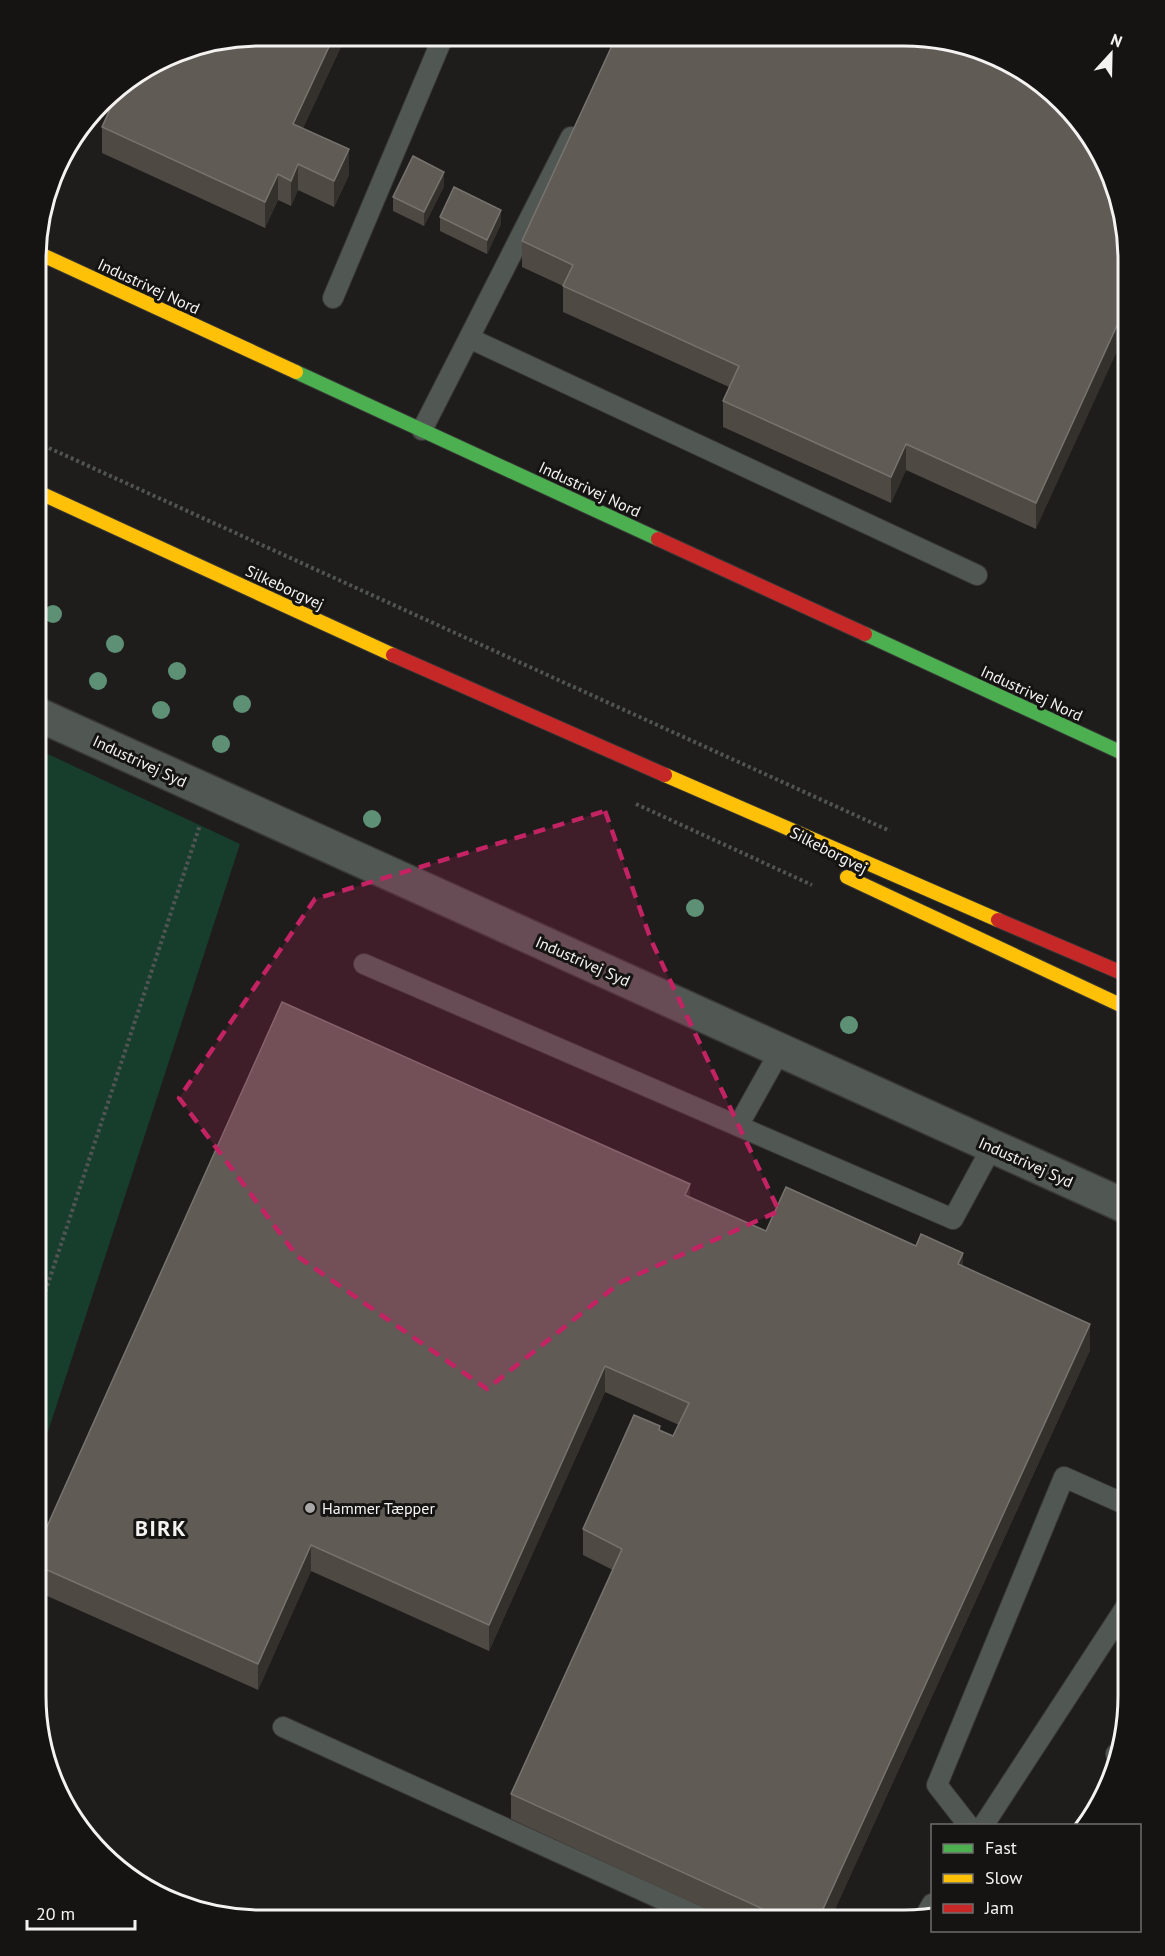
<svg xmlns="http://www.w3.org/2000/svg" width="1165" height="1956" viewBox="0 0 1165 1956" font-family="'PT Sans',sans-serif">
	<rect width="100%" height="100%" fill="#1e1d1c"/>
	<path fill="#173e2c" d="M 37,749 L 240,844 L 36,1468 Z"/>
	<g fill="none" stroke-linecap="round" stroke-linejoin="round">
		<g stroke="#383736" stroke-width="22">
			<path id="lane" d="M 333,298 L 443,37
				M 469,338 L 571,137
				M 422,430 L 469,338 L 977,575
				M 364,964 L 953,1219 L 992,1147
				M 738,1126 L 780,1051
				M 283,1727 L 705,1919
				M 1116,1754 L 1118,1755
				M 969,1826 L 937,1785 L 1064,1477 L 1129,1506
				M 983,1826 L 1129,1602
				M 925,1916 L 932,1904"/>
		</g>
		<g stroke="#383736" stroke-width="36">
			<path id="street" d="M 37,714 L 1129,1208"/>
		</g>
		<g stroke="#383736" stroke-width="16">
			<path id="fast" d="M 296,372 L 658,539
				M 865,634 L 1129,756"/>
		</g>
		<g stroke="#383736" stroke-width="16">
			<path id="slow" d="M 38,253 L 296,372
				M 38,492 L 393,655
				M 665,775 L 998,920
				M 847,877 L 1129,1009"/>
		</g>
		<g stroke="#383736" stroke-width="16">
			<path id="jam" d="M 658,539 L 865,634
				M 393,655 L 665,775
				M 998,920 L 1129,976"/>
		</g>
		<path stroke="#515552" stroke-width="4" stroke-dasharray="3 3" stroke-linecap="butt" d="M 38,443 L 890,831
			M 636,804 L 812,885
			M 37,1290 L 45,1293
			M 36,1320 L 200,825"/>
		<use href="#lane" stroke="#515752" stroke-width="20"/>
		<use href="#street" stroke="#515752" stroke-width="33"/>
		<use href="#fast" stroke="#4caf50" stroke-width="14"/>
		<use href="#slow" stroke="#ffc107" stroke-width="14"/>
		<use href="#jam" stroke="#c62828" stroke-width="14"/>
	</g>
	<g fill="#5e9075">
		<circle cx="53" cy="614" r="9"/>
		<circle cx="115" cy="644" r="9"/>
		<circle cx="177" cy="671" r="9"/>
		<circle cx="98" cy="681" r="9"/>
		<circle cx="242" cy="704" r="9"/>
		<circle cx="161" cy="710" r="9"/>
		<circle cx="221" cy="744" r="9"/>
		<circle cx="372" cy="819" r="9"/>
		<circle cx="695" cy="908" r="9"/>
		<circle cx="849" cy="1025" r="9"/>
	</g>
	<path fill="#4e4942" d="M 261,36 L 346,36 L 303,128 L 349,175 L 334,207 L 298,190 L 291,206 L 278,200 L 265,228 L 102,153 L 102,127 L 111,106 L 104,103 L 112,92 L 175,53 Z
		M 495,37 L 510,37 L 507,42 Z
		M 1041,83 L 1036,529 L 906,470 L 891,503 L 723,427 L 723,401 L 729,387 L 563,312 L 563,286 L 522,267 L 522,241 Z
		M 444,186 L 424,226 L 393,211 L 393,197 Z
		M 440,217 L 501,224 L 487,254 L 440,231 Z
		M 690,1198 L 766,1231 L 916,1246 L 963,1266 L 1090,1350 L 830,1920 L 730,1920 L 511,1819 L 511,1794 L 613,1570 L 583,1555 L 583,1529 L 660,1430 L 673,1436 L 679,1425 L 605,1392 L 489,1651 L 311,1571 L 258,1690 L 36,1591 L 36,1551 Z"/>
	<path fill="#34302b" d="M 334,36 L 346,36 L 293,149 L 293,124 Z
		M 349,149 L 349,175 L 334,207 L 334,181 Z
		M 298,164 L 298,190 L 291,206 L 291,181 Z
		M 444,172 L 444,186 L 424,226 L 424,212 Z
		M 278,174 L 278,200 L 265,228 L 265,202 Z
		M 501,210 L 501,224 L 487,254 L 487,240 Z
		M 1129,299 L 1129,325 L 1036,529 L 1036,503 Z
		M 906,444 L 906,470 L 891,503 L 891,477 Z
		M 690,1184 L 690,1210 L 685,1195 Z
		M 963,1253 L 963,1279 L 958,1264 Z
		M 1090,1324 L 1090,1350 L 830,1920 L 818,1920 Z
		M 605,1366 L 605,1392 L 489,1651 L 489,1625 Z
		M 311,1545 L 311,1571 L 258,1690 L 258,1664 Z"/>
	<path fill="#605b55" stroke="#77736e" stroke-width="1.5" d="M 261,36 L 334,36 L 293,124 L 349,149 L 334,181 L 298,164 L 291,181 L 278,174 L 265,202 L 102,127 L 120,87 L 175,53 Z
		M 616,37 L 934,38 L 990,53 L 1041,83 L 1083,124 L 1112,175 L 1129,261 L 1129,299 L 1036,503 L 906,444 L 891,477 L 723,401 L 739,366 L 563,286 L 573,265 L 522,241 Z
		M 413,156 L 444,172 L 424,212 L 393,197 Z
		M 454,187 L 501,210 L 487,240 L 440,217 Z
		M 282,1002 L 690,1184 L 685,1195 L 766,1231 L 786,1187 L 916,1246 L 921,1234 L 963,1253 L 958,1264 L 1090,1324 L 818,1920 L 787,1920 L 511,1794 L 622,1549 L 583,1529 L 634,1415 L 660,1426 L 659,1430 L 673,1436 L 689,1403 L 605,1366 L 489,1625 L 311,1545 L 258,1664 L 36,1565 L 36,1551 Z"/>
	<path fill="#c42363" fill-opacity="0.2" stroke="#c42363" stroke-width="4.5" stroke-dasharray="12 8" stroke-linejoin="round" d="M 605,811 L 651,940 L 779,1211 L 621,1282 L 487,1389 L 297,1256 L 179,1098 L 315,899 Z"/>
	<circle fill="#a9a8a7" stroke="#151412" stroke-width="2" cx="310" cy="1508" r="6"/>
	<g text-anchor="middle" dominant-baseline="central" stroke-width="6" stroke-linejoin="round" paint-order="stroke">
		<g font-size="16" fill="#f4f3f2" stroke="#151412">
			<text transform="translate(149 286) rotate(25)">Industrivej Nord</text>
			<text transform="translate(590 489) rotate(25)">Industrivej Nord</text>
			<text transform="translate(285 587) rotate(25)">Silkeborgvej</text>
			<text transform="translate(1032 693) rotate(25)">Industrivej Nord</text>
			<text transform="translate(140 761) rotate(25)">Industrivej Syd</text>
			<text transform="translate(829 850) rotate(27)">Silkeborgvej</text>
			<text transform="translate(583 961) rotate(24)">Industrivej Syd</text>
			<text transform="translate(1026 1162) rotate(24)">Industrivej Syd</text>
		</g>
		<g font-size="16" fill="#f4f3f2" stroke="#151412" text-anchor="start">
			<text x="322" y="1508">Hammer Tæpper</text>
		</g>
		<g font-size="22" font-weight="bold" letter-spacing="1.5" fill="#f4f3f2" stroke="#151412">
			<text x="161" y="1528">BIRK</text>
		</g>
	</g>
	<path d="M0 0H1165V1956H0ZM260 46H904A214 214 0 0 1 1118 260V1696A214 214 0 0 1 904 1910H260A214 214 0 0 1 46 1696V260A214 214 0 0 1 260 46Z" fill="#151412" fill-rule="evenodd"/>
	<path fill="none" stroke="#f4f3f2" stroke-width="3" d="M260 46H904A214 214 0 0 1 1118 260V1696A214 214 0 0 1 904 1910H260A214 214 0 0 1 46 1696V260A214 214 0 0 1 260 46Z"/>
	<rect x="931" y="1824" width="210" height="108" fill="#151412" stroke="#6e6d6c" stroke-width="1.5"/>
	<rect x="943" y="1844" width="30" height="9" fill="#4caf50" stroke="#6e6d6c" stroke-width="1.5"/>
	<text x="985" y="1854" font-size="18" fill="#f4f3f2">Fast</text>
	<rect x="943" y="1874" width="30" height="9" fill="#ffc107" stroke="#6e6d6c" stroke-width="1.5"/>
	<text x="985" y="1884" font-size="18" fill="#f4f3f2">Slow</text>
	<rect x="943" y="1904" width="30" height="9" fill="#c62828" stroke="#6e6d6c" stroke-width="1.5"/>
	<text x="985" y="1914" font-size="18" fill="#f4f3f2">Jam</text>
	<g transform="translate(1111 54) rotate(22)" stroke="#151412" stroke-width="4.5" paint-order="stroke">
	<path d="M0-4.5L10 22L0 15L-10 22Z" fill="#f4f3f2"/>
	<text y="-9" font-size="16" font-weight="bold" text-anchor="middle" fill="#f4f3f2">N</text>
	</g>
	<path d="M27 1920v9h108v-9" fill="none" stroke="#f4f3f2" stroke-width="3"/>
	<text x="36" y="1920" font-size="18" fill="#f4f3f2" stroke="#151412" stroke-width="4.5" paint-order="stroke">20 m</text>
</svg>
